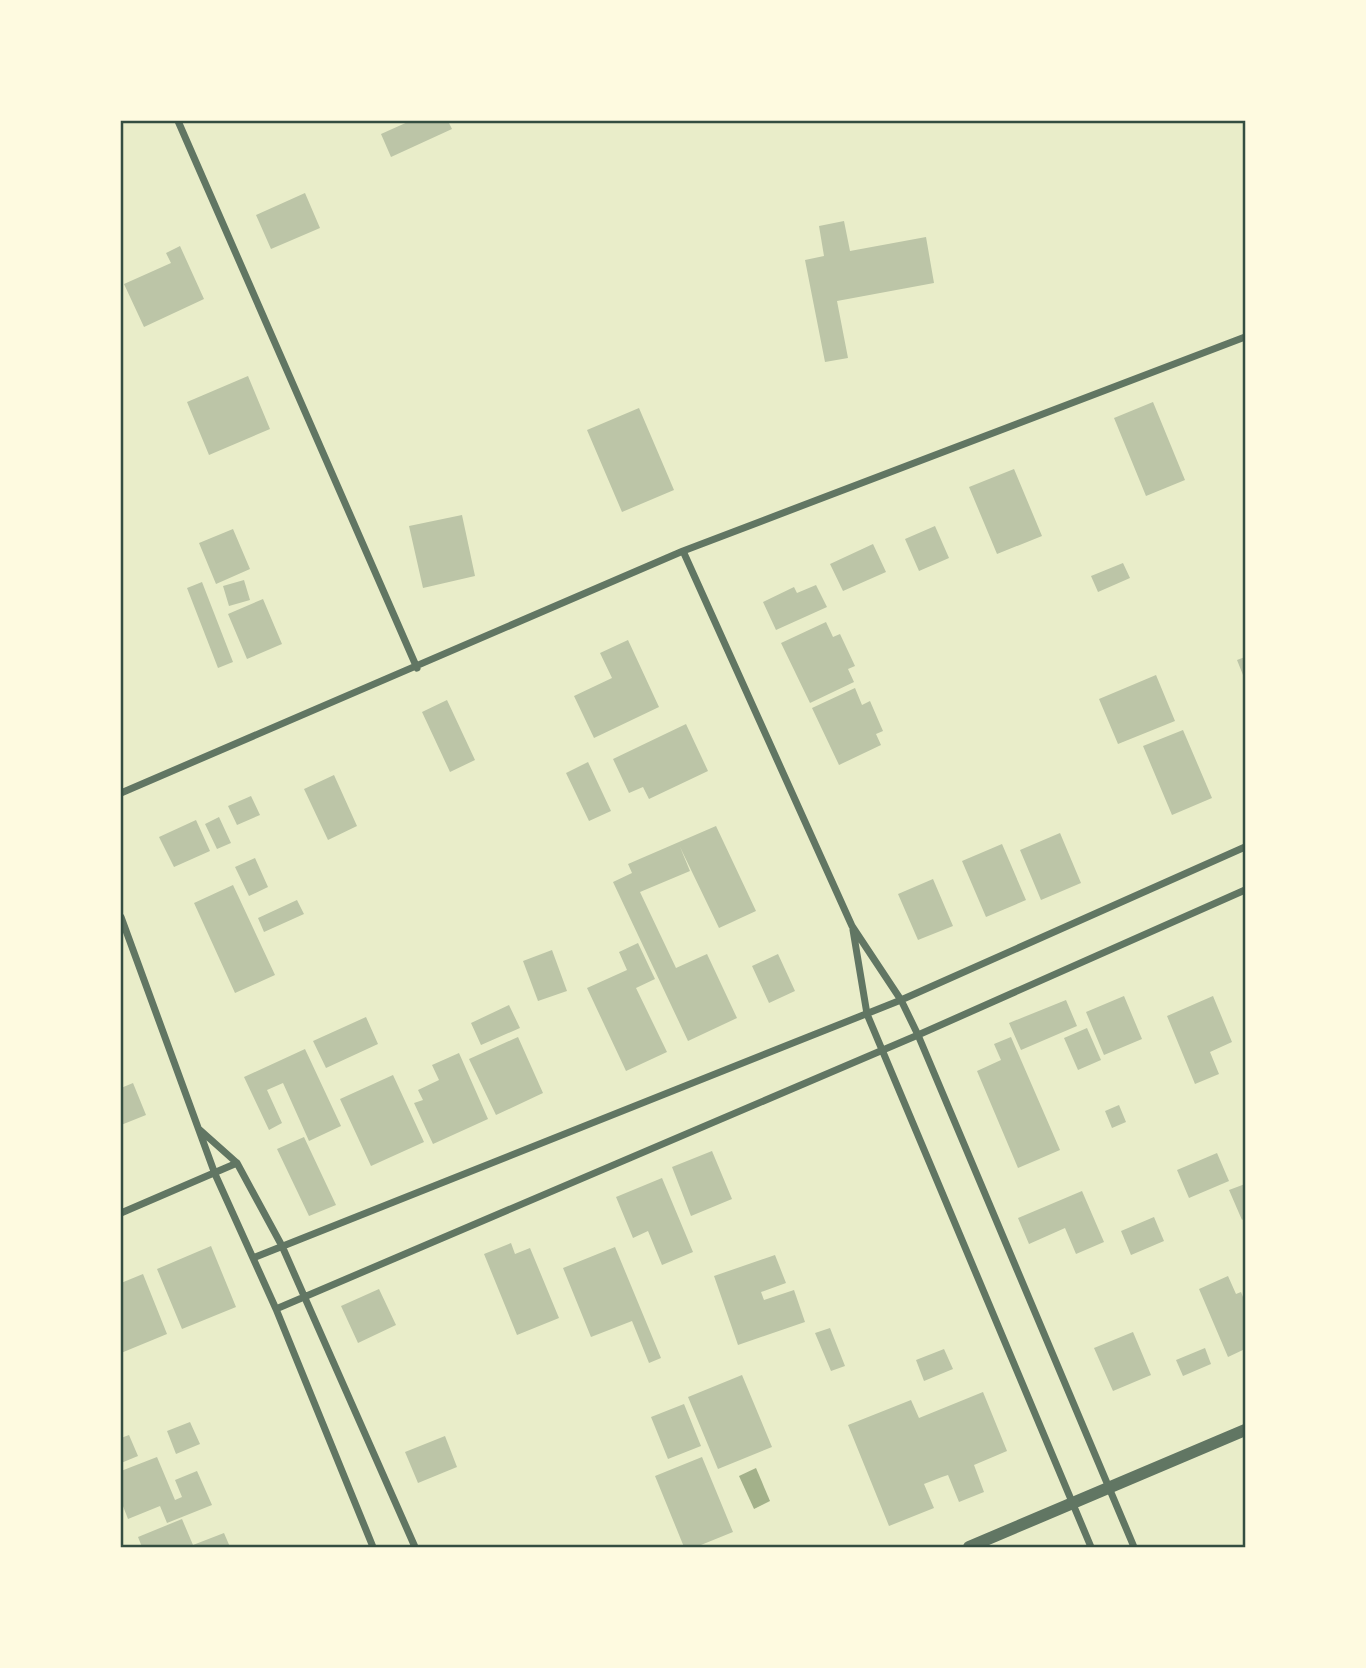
<svg xmlns="http://www.w3.org/2000/svg" width="1366" height="1668" viewBox="0 0 1366 1668" font-family="Barlow,sans-serif">
	<rect width="100%" height="100%" fill="#e9edc9"/>
	<path fill="#a3b18a" d="M 756,1468 L 770,1501 L 754,1509 L 739,1476 Z"/>
	<path fill="#bcc5a7" d="M 410,121 L 448,121 L 452,129 L 391,157 L 381,134 Z
		M 305,193 L 320,228 L 271,249 L 256,215 Z
		M 844,221 L 850,251 L 926,237 L 934,283 L 837,301 L 848,358 L 825,362 L 805,260 L 824,256 L 819,226 Z
		M 180,246 L 204,299 L 144,327 L 124,284 L 171,263 L 166,253 Z
		M 248,376 L 270,429 L 209,455 L 187,402 Z
		M 1153,402 L 1185,480 L 1146,496 L 1114,418 Z
		M 639,408 L 674,490 L 622,512 L 587,430 Z
		M 1014,469 L 1042,536 L 997,554 L 969,487 Z
		M 462,515 L 475,576 L 423,588 L 409,526 Z
		M 935,526 L 949,558 L 919,571 L 905,539 Z
		M 233,529 L 250,569 L 216,584 L 199,543 Z
		M 873,544 L 886,572 L 843,591 L 830,564 Z
		M 1123,563 L 1130,578 L 1098,592 L 1091,576 Z
		M 244,580 L 250,600 L 229,606 L 223,586 Z
		M 202,582 L 233,662 L 218,668 L 187,588 Z
		M 816,585 L 827,607 L 776,630 L 763,602 L 794,587 L 797,593 Z
		M 263,599 L 282,644 L 247,659 L 228,614 Z
		M 826,622 L 833,637 L 840,634 L 855,666 L 848,669 L 854,682 L 810,703 L 781,643 Z
		M 628,640 L 659,707 L 594,738 L 574,696 L 612,678 L 600,653 Z
		M 1245,657 L 1245,680 L 1237,660 Z
		M 1156,675 L 1175,721 L 1118,744 L 1099,699 Z
		M 855,688 L 862,705 L 870,701 L 883,731 L 876,734 L 881,745 L 839,765 L 812,708 Z
		M 447,700 L 475,760 L 450,772 L 422,712 Z
		M 686,724 L 708,771 L 649,799 L 643,787 L 629,793 L 613,759 Z
		M 1183,730 L 1212,798 L 1172,815 L 1143,746 Z
		M 588,762 L 611,811 L 589,821 L 566,773 Z
		M 334,775 L 357,826 L 328,840 L 304,789 Z
		M 251,796 L 260,815 L 237,825 L 228,806 Z
		M 219,817 L 231,843 L 217,849 L 205,824 Z
		M 196,820 L 210,851 L 174,867 L 159,837 Z
		M 716,826 L 756,911 L 719,928 L 680,847 L 690,871 L 640,892 L 676,968 L 707,954 L 737,1018 L 688,1041 L 613,882 L 632,873 L 628,864 Z
		M 1060,833 L 1081,883 L 1041,900 L 1020,850 Z
		M 1002,844 L 1026,900 L 986,917 L 962,861 Z
		M 255,858 L 268,887 L 249,896 L 235,867 Z
		M 933,879 L 953,926 L 918,940 L 898,894 Z
		M 233,885 L 275,975 L 235,993 L 194,903 Z
		M 297,900 L 304,914 L 264,932 L 258,918 Z
		M 638,943 L 655,979 L 636,988 L 667,1052 L 626,1071 L 587,988 L 627,970 L 619,952 Z
		M 552,950 L 567,991 L 538,1001 L 523,961 Z
		M 778,954 L 795,991 L 769,1003 L 752,966 Z
		M 1124,996 L 1142,1039 L 1104,1055 L 1086,1012 Z
		M 1213,996 L 1232,1042 L 1210,1052 L 1219,1074 L 1195,1084 L 1167,1016 Z
		M 1066,1000 L 1077,1026 L 1021,1050 L 1009,1023 Z
		M 509,1005 L 520,1028 L 481,1045 L 471,1023 Z
		M 366,1017 L 378,1044 L 326,1068 L 313,1041 Z
		M 1087,1028 L 1101,1060 L 1078,1070 L 1064,1038 Z
		M 518,1037 L 543,1093 L 496,1115 L 469,1059 Z
		M 1011,1037 L 1060,1150 L 1018,1168 L 977,1071 L 1001,1060 L 994,1044 Z
		M 305,1049 L 341,1126 L 309,1141 L 283,1083 L 267,1090 L 282,1123 L 269,1130 L 244,1077 Z
		M 459,1053 L 488,1119 L 433,1144 L 414,1103 L 423,1100 L 418,1090 L 439,1080 L 432,1065 Z
		M 393,1075 L 424,1142 L 371,1166 L 340,1099 Z
		M 133,1083 L 146,1115 L 121,1125 L 121,1088 Z
		M 1119,1105 L 1126,1122 L 1112,1128 L 1105,1111 Z
		M 304,1137 L 336,1205 L 309,1216 L 277,1149 Z
		M 712,1151 L 732,1199 L 691,1216 L 672,1167 Z
		M 1217,1153 L 1229,1181 L 1189,1198 L 1177,1170 Z
		M 662,1178 L 693,1252 L 662,1265 L 648,1231 L 633,1238 L 616,1197 Z
		M 1245,1184 L 1245,1218 L 1242,1220 L 1229,1190 Z
		M 1082,1191 L 1104,1242 L 1076,1254 L 1065,1228 L 1029,1244 L 1018,1218 Z
		M 1154,1217 L 1164,1241 L 1131,1255 L 1121,1231 Z
		M 511,1243 L 515,1254 L 530,1248 L 559,1318 L 517,1335 L 484,1254 Z
		M 211,1246 L 236,1307 L 182,1329 L 157,1269 Z
		M 615,1247 L 661,1358 L 649,1363 L 632,1321 L 591,1337 L 563,1268 Z
		M 775,1255 L 786,1283 L 761,1292 L 764,1300 L 794,1290 L 805,1322 L 738,1345 L 714,1276 Z
		M 143,1274 L 167,1334 L 121,1353 L 121,1283 Z
		M 1228,1276 L 1236,1294 L 1241,1292 L 1245,1302 L 1245,1349 L 1228,1357 L 1199,1289 Z
		M 379,1289 L 396,1325 L 358,1343 L 341,1306 Z
		M 830,1328 L 845,1366 L 831,1371 L 815,1333 Z
		M 1133,1332 L 1151,1375 L 1113,1391 L 1094,1348 Z
		M 1205,1348 L 1211,1364 L 1183,1376 L 1176,1360 Z
		M 944,1349 L 953,1369 L 924,1381 L 916,1360 Z
		M 742,1375 L 772,1447 L 718,1469 L 688,1397 Z
		M 983,1392 L 1007,1451 L 974,1465 L 984,1492 L 959,1502 L 948,1475 L 942,1477 L 924,1484 L 934,1508 L 889,1526 L 848,1425 L 911,1400 L 919,1418 Z
		M 684,1404 L 701,1446 L 668,1459 L 651,1417 Z
		M 190,1422 L 200,1444 L 176,1454 L 167,1431 Z
		M 129,1435 L 138,1456 L 121,1463 L 121,1438 Z
		M 445,1436 L 457,1467 L 418,1483 L 405,1452 Z
		M 157,1457 L 175,1500 L 182,1497 L 175,1480 L 197,1471 L 212,1505 L 167,1523 L 160,1506 L 128,1519 L 121,1501 L 121,1471 Z
		M 702,1457 L 733,1532 L 696,1547 L 684,1547 L 655,1476 Z
		M 182,1519 L 193,1545 L 224,1533 L 230,1547 L 142,1547 L 138,1537 Z"/>
	<g fill="none" stroke-linecap="round" stroke-linejoin="round">
		<path stroke="#617663" stroke-width="7" d="M 178,121 L 417,668
			M 683,551 L 852,926 L 901,1000 L 918,1035 L 1134,1547
			M 121,793 L 683,551 L 1245,337
			M 121,917 L 215,1174 L 276,1309 L 373,1547
			M 853,930 L 867,1014 L 1091,1547
			M 200,1130 L 237,1163 L 282,1246 L 415,1547
			M 121,1213 L 237,1163
			M 253,1258 L 901,1000 L 1245,847
			M 276,1309 L 918,1035 L 1245,890"/>
		<path stroke="#617663" stroke-width="12" d="M 969,1547 L 1245,1430"/>
	</g>
	<rect width="1366" height="1668" fill="none" stroke="#fefae0" stroke-width="245"/>
	<rect x="122" y="122" width="1122" height="1424" fill="none" stroke="#344e41" stroke-width="2.5"/>
</svg>
